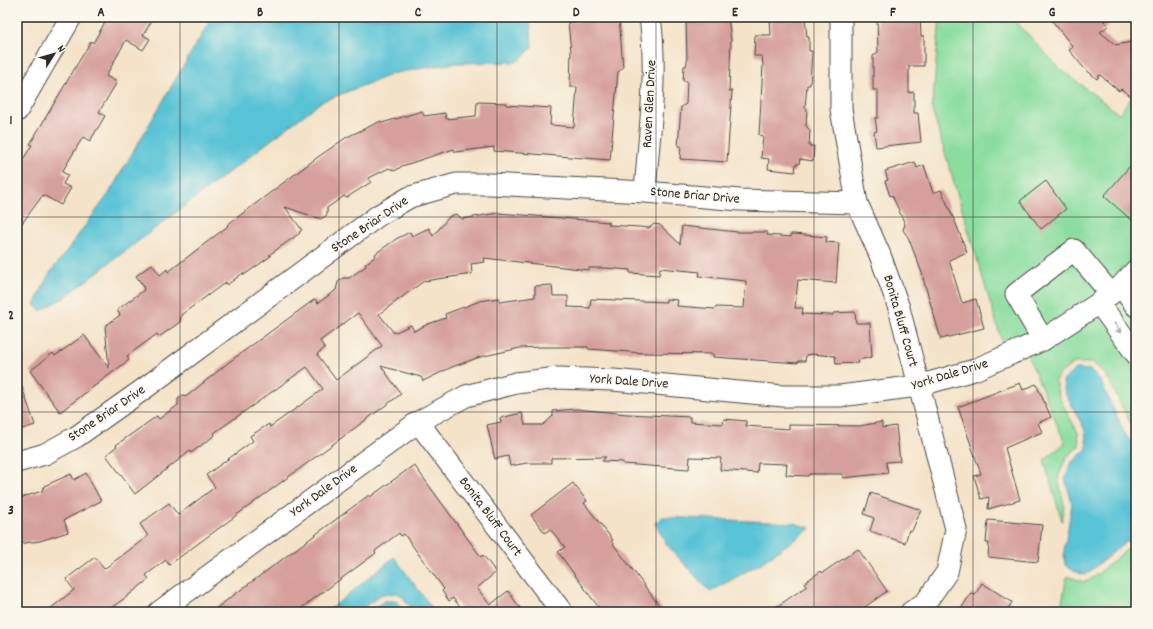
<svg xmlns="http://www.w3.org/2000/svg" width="1153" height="629" viewBox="0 0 1153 629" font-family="Dekko,sans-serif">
	<rect width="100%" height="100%" fill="#fbf7ec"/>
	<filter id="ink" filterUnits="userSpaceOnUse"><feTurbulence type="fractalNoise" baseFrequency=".025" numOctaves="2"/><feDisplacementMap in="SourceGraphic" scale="8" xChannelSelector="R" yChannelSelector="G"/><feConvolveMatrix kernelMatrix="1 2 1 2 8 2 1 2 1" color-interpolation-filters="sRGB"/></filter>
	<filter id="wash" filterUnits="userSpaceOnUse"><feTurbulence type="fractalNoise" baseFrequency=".012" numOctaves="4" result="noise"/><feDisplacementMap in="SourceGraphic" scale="16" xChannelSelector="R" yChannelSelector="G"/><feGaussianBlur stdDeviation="0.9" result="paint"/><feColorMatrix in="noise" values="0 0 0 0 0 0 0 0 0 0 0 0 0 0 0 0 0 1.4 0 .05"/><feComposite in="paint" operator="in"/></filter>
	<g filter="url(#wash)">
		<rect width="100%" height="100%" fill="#f4e3c9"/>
		<path fill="#8add9f" stroke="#5a8465" d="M 940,17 L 1012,17 L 1058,67 L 1119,114 L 1136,92 L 1136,435 L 1107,376 L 1093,363 L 1074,363 L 1058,375 L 1055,381 L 1059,397 L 1078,433 L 1079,446 L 1066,458 L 1058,478 L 1064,505 L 1062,521 L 1044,460 L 1065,443 L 1026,351 L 1006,355 L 932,110 Z
			M 1136,542 L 1136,604 L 1125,612 L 1060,612 L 1067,576 L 1084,582 L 1090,580 Z"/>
		<path fill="#59c3d5" stroke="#427780" d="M 212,17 L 530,17 L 532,48 L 517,62 L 454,63 L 395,73 L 321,102 L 65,297 L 41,311 L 34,305 L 48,276 L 108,195 Z
			M 1075,369 L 1090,370 L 1100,380 L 1125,434 L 1136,448 L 1136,534 L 1085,575 L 1074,571 L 1065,565 L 1064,551 L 1072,504 L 1065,478 L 1072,462 L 1087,449 L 1085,430 L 1065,393 L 1063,381 Z
			M 663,517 L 793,523 L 811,528 L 761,563 L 710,592 L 667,545 L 655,523 Z
			M 394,557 L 435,612 L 414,612 L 402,596 L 397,593 L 382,594 L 357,612 L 327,612 Z
			M 384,601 L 396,601 L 404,612 L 368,612 Z"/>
		<g id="blocks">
			<path fill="#d59f9b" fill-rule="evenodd" d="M 108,17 L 143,17 L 151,22 L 143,35 L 150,39 L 143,50 L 126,40 L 106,76 L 117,82 L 99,112 L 105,116 L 90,141 L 83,137 L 62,172 L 68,175 L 63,184 L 71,188 L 61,205 L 43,195 L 17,230 L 17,169 L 32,145 L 30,144 L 91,41 L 93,43 Z
				M 619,17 L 623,68 L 618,72 L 610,160 L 494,151 L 494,147 L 455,152 L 454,149 L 402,166 L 395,171 L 389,168 L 369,178 L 371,182 L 346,198 L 344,196 L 327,208 L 327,215 L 321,219 L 285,207 L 302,230 L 299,232 L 300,233 L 269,255 L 271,256 L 244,275 L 243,273 L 227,285 L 226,282 L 181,315 L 180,322 L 159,337 L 157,334 L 127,356 L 129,360 L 60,412 L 30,371 L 53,353 L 55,356 L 84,335 L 109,368 L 105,326 L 120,315 L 117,310 L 144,290 L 143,288 L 144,287 L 136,276 L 152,264 L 160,275 L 167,269 L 168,272 L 228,226 L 227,225 L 318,157 L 347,137 L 381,121 L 382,123 L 422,111 L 424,116 L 445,113 L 446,119 L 476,116 L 477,102 L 506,103 L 506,105 L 551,108 L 550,125 L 574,127 L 577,87 L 570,87 L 571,52 L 568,22 Z
				M 699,17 L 728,17 L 731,40 L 729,91 L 732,91 L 727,162 L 680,159 L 681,146 L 678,146 L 681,107 L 686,104 L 687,81 L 683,81 L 684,66 L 686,66 L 687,62 L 686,18 Z
				M 770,17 L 805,17 L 807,37 L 809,37 L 809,51 L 812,51 L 810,85 L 807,85 L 805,108 L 807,109 L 806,126 L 810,130 L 809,146 L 814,146 L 813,161 L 800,159 L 799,164 L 796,164 L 795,172 L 768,169 L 769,159 L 761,158 L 763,136 L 759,135 L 763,65 L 762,56 L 754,56 L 755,35 L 771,35 Z
				M 877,17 L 920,17 L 921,36 L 924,36 L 924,66 L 909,66 L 909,93 L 914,92 L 914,113 L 918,113 L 921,142 L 876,147 L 874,132 L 877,131 L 875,118 L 878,118 L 878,90 L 873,90 L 873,56 L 878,52 Z
				M 1049,17 L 1101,17 L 1108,26 L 1100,32 L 1116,45 L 1136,41 L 1136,100 L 1121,89 L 1119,91 L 1100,75 L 1097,79 L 1083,67 L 1069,50 L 1073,47 Z
				M 1136,159 L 1136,224 L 1104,196 Z
				M 915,162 L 917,168 L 924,165 L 933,193 L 941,190 L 956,224 L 967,252 L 949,260 L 962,303 L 976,299 L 984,328 L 941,339 L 923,278 L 924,278 L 908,237 L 903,230 L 905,224 L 892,195 L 890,196 L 885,181 L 888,180 L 885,171 Z
				M 1046,181 L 1066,209 L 1041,229 L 1020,201 Z
				M 498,213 L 609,222 L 609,225 L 639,227 L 649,228 L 654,224 L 660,225 L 680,244 L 682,226 L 737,232 L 767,232 L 767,235 L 791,237 L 791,234 L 794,234 L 827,237 L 826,242 L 839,243 L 836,283 L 798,280 L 795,308 L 803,308 L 802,314 L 833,315 L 833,313 L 855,312 L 856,323 L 870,323 L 872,357 L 858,360 L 859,363 L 836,364 L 835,356 L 811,354 L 806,355 L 805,361 L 798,361 L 798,363 L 713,357 L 713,354 L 644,353 L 588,349 L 588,347 L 540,347 L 520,348 L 480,357 L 452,367 L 423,381 L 421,377 L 381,366 L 401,394 L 169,565 L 166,560 L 146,575 L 149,579 L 125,598 L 105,612 L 46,612 L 74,590 L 66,579 L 95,557 L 104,569 L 148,536 L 140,524 L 169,503 L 178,515 L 215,487 L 206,475 L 253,441 L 250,436 L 269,424 L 270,427 L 323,389 L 307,367 L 214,433 L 215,435 L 191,453 L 190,451 L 135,494 L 106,455 L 117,446 L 116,445 L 157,416 L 159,419 L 178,405 L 178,399 L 183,395 L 187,396 L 229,362 L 315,299 L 318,303 L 336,290 L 338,282 L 343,278 L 349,278 L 366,266 L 365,264 L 376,256 L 375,254 L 396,239 L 410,232 L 412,236 L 429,228 L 433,236 L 450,216 L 457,214 L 462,219 ZM 484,258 L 589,270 L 589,268 L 605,268 L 630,270 L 630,273 L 659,275 L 660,268 L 700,272 L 699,276 L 746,281 L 744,308 L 716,307 L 715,309 L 677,306 L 678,300 L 666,299 L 666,302 L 591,299 L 590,308 L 568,307 L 568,296 L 553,296 L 552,285 L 535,286 L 535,297 L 500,302 L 499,298 L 480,301 L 445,314 L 446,318 L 428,324 L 414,331 L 411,325 L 394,333 L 379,314 L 424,281 L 472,274 L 471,264 L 485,262 ZM 358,313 L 382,346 L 336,380 L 317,354 L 325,348 L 320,341 Z
				M 19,378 L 35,425 L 19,430 L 17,422 L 17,379 Z
				M 1020,383 L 1023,390 L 1036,384 L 1051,417 L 1038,423 L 1042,432 L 1005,448 L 1020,500 L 988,509 L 989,497 L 981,499 L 974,476 L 981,474 L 958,407 Z
				M 577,409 L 627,414 L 690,417 L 690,422 L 723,424 L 724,419 L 746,421 L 746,426 L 789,429 L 789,425 L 859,426 L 882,422 L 882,428 L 896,426 L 900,461 L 886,462 L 888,473 L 843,478 L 843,474 L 809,474 L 808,476 L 786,475 L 787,464 L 758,463 L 757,473 L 720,470 L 721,458 L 690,457 L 689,469 L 623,464 L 623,462 L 602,461 L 606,457 L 551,458 L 551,463 L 527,463 L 510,466 L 508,456 L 495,459 L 487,425 L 501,422 L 500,418 L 522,413 L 525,425 L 543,425 L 553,416 L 553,411 Z
				M 414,465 L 481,557 L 483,555 L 493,568 L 495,573 L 477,588 L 490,605 L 508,591 L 523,612 L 464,612 L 453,598 L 449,601 L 442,591 L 444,589 L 404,534 L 401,536 L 399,533 L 375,551 L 376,553 L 296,612 L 211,612 L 369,495 L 370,497 Z
				M 86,473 L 101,501 L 64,520 L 68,532 L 40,541 L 17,544 L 17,499 L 42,491 L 44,486 L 71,474 L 74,480 Z
				M 573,483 L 587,501 L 584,503 L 613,540 L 611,541 L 664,612 L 602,612 L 558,552 L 565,547 L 550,529 L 545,533 L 531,515 Z
				M 871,493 L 921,510 L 912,531 L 909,530 L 905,543 L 870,531 L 874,518 L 864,514 Z
				M 988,520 L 1042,525 L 1038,562 L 988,557 L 989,543 L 986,543 Z
				M 858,549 L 887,591 L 858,612 L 769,612 L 807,586 L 804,583 L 821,571 L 822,573 Z
				M 982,583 L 1012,602 L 1006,612 L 959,612 L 971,593 L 975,595 Z"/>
		</g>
	</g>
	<g filter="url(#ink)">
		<use href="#blocks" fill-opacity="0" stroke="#494743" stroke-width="1"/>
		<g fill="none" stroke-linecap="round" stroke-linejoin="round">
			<g stroke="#494743" stroke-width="23">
				<path id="minor" d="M 841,17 L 841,109 L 857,203 L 880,255 L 899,308 L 956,529 L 947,572 L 926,602 L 911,612
					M 17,111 L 71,17
					M 645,192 C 649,134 658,75 650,17
					M 1121,286 L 1136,306
					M 1099,303 L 1136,354
					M 1043,340 L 1016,294 L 1074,250 L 1111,294
					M 418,422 L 562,612
					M 17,462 L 45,454 L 76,437 L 141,391 L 379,215 L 410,197 L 456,184 L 490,184 L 645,192 L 740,200 L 857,203
					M 159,612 L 418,422 L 466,396 L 516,383 L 558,378 L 613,380 L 783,396 L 840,396 L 918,386 L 974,370 L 1043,340 L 1099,303 L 1121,286 L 1136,270"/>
			</g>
			<use href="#minor" stroke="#fff" stroke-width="21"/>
		</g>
		<defs><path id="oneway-shaft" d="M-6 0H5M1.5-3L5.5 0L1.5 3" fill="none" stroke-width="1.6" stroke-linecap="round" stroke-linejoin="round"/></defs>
		<use stroke="#a0a0a0" href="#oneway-shaft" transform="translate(1118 328) rotate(54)"/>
	</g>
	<path fill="none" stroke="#2b2b2b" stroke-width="1" stroke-opacity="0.55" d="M 180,17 L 180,612M 339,17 L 339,612M 497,17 L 497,612M 656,17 L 656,612M 814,17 L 814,612M 973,17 L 973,612M 17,217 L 1136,217M 17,412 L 1136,412"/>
	<g text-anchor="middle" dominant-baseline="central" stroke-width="3" stroke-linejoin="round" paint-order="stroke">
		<g font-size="14" fill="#2b2b2b" stroke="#fbf7ec">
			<text transform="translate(650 104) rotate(-87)">Raven Glen Drive</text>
			<text transform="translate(695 196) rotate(5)">Stone Briar Drive</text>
			<text transform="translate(370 225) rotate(-34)">Stone Briar Drive</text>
			<text transform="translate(900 321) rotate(74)">Bonita Bluff Court</text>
			<text transform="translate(950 375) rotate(-17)">York Dale Drive</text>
			<text transform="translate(629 382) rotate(4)">York Dale Drive</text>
			<text transform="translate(107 414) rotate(-34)">Stone Briar Drive</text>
			<text transform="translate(324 491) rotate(-36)">York Dale Drive</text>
			<text transform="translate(490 517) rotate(53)">Bonita Bluff Court</text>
		</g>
	</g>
	<rect width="1153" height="629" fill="none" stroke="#fbf7ec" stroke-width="44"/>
	<g transform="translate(54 54) rotate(53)" stroke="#fbf7ec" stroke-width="3" paint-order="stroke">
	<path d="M0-3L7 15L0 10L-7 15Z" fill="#2b2b2b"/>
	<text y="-6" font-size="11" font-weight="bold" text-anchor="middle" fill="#2b2b2b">N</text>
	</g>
	<rect x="22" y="22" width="1109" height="585" fill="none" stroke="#2b2b2b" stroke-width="1.5"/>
	<g font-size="13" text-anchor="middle" font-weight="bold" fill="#2b2b2b">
		<text x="101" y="16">A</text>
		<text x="260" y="16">B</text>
		<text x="418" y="16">C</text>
		<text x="576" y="16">D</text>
		<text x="735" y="16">E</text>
		<text x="893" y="16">F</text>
		<text x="1052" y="16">G</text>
		<text x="11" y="124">1</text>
		<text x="11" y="319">2</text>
		<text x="11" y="514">3</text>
	</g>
</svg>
